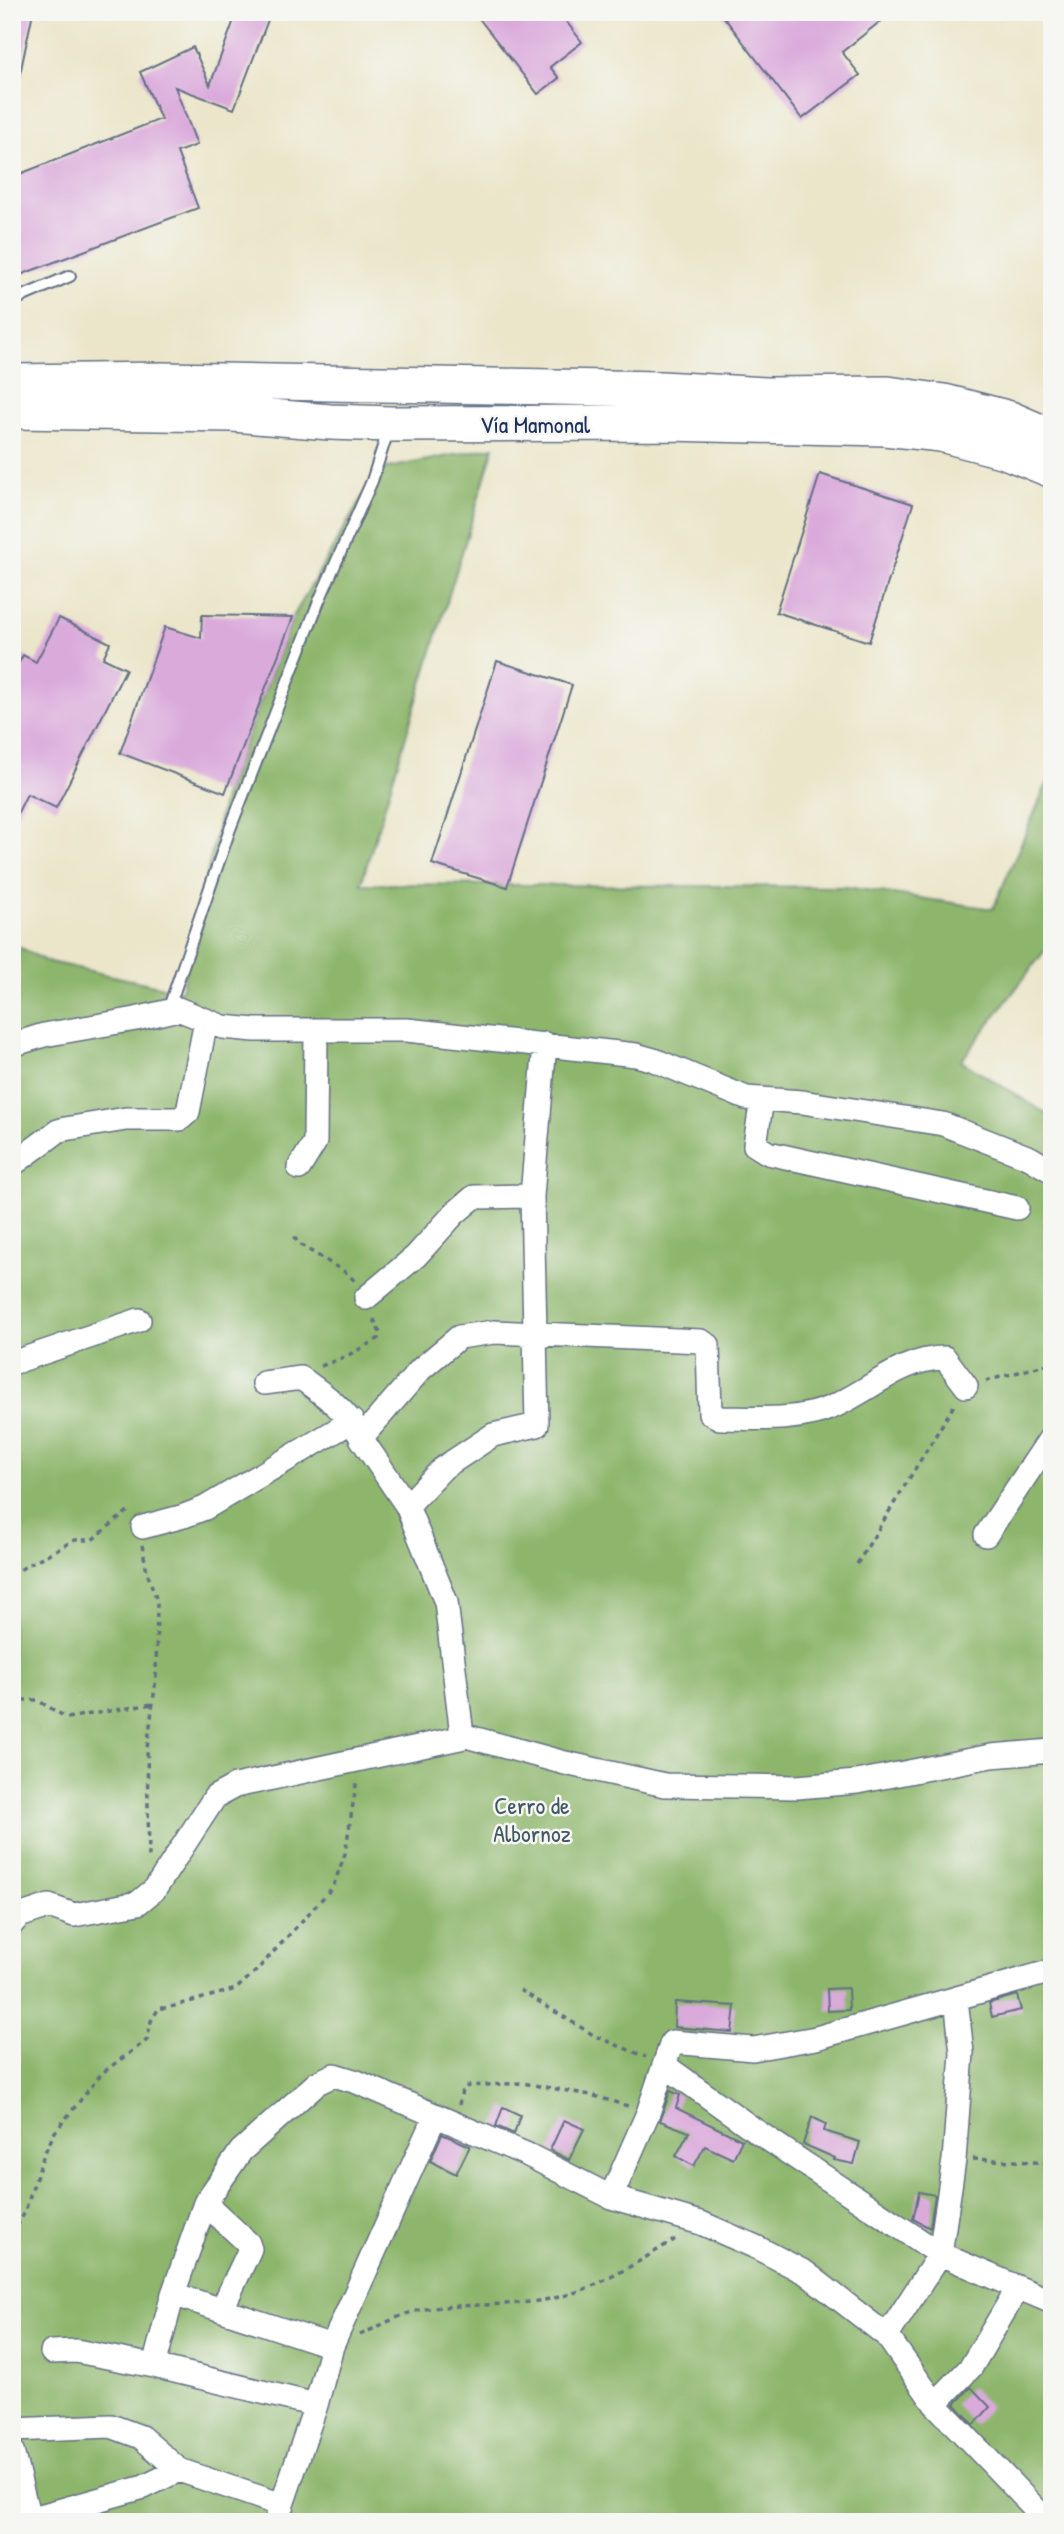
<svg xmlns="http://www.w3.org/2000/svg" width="1064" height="2534" viewBox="0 0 1064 2534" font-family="'Patrick Hand',sans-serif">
	<rect width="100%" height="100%" fill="#f6f6f2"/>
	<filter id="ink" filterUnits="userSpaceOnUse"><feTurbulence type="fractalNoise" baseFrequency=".0143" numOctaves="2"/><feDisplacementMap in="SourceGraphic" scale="14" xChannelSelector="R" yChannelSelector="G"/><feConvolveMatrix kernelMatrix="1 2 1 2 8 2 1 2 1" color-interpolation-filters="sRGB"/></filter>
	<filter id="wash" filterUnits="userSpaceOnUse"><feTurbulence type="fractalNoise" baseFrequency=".00686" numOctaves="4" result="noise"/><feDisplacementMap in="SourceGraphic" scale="28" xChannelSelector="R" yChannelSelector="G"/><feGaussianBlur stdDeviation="1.57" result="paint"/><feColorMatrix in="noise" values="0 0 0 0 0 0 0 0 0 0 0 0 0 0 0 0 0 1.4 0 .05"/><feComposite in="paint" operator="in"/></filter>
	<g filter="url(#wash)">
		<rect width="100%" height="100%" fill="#ebe6ca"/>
		<path fill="#8db66c" stroke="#547265" stroke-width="2" d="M 494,447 L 361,884 L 846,887 L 993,909 L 1052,772 L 1052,941 L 961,1061 L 1052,1117 L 1052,2522 L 12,2522 L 12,943 L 45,961 L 181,991 L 225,793 L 293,617 L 378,470 Z"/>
		<g id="blocks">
			<path fill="#daaadb" d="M 12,12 L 33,12 L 19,79 L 12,78 Z
				M 237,12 L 271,12 L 234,109 L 175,87 L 197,145 L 177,152 L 198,208 L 12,278 L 12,221 L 18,219 L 12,204 L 12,177 L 161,119 L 140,72 L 193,47 L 210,85 Z
				M 474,12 L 559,12 L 582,42 L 550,67 L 559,78 L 538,94 Z
				M 720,12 L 892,12 L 842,52 L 860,75 L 802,119 Z
				M 820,474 L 913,504 L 869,642 L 776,612 Z
				M 202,615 L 293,617 L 225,793 L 120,753 L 165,627 L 201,638 Z
				M 59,618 L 110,643 L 103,658 L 126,669 L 56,808 L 27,794 L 12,824 L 12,676 L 23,655 L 36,662 Z
				M 497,661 L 572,685 L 507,887 L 432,864 Z
				M 848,1988 L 849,2010 L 828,2011 L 827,1989 Z
				M 1017,1995 L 1021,2010 L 992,2017 L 989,2003 Z
				M 675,2002 L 735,2006 L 732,2032 L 674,2027 Z
				M 670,2091 L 680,2095 L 676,2108 L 742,2140 L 733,2159 L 705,2146 L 694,2166 L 676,2156 L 689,2132 L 660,2121 Z
				M 503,2107 L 520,2115 L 514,2134 L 496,2126 Z
				M 812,2117 L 826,2124 L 824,2131 L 860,2142 L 854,2164 L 834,2160 L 835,2158 L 803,2144 Z
				M 564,2120 L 584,2129 L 569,2160 L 550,2150 Z
				M 442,2134 L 470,2146 L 456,2174 L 430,2161 Z
				M 919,2192 L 935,2195 L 930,2228 L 913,2219 Z
				M 971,2387 L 990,2407 L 974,2425 L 955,2404 Z"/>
		</g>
	</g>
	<g filter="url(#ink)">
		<use href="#blocks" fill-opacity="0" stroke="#646f84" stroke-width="2"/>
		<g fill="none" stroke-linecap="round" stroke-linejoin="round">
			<g stroke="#646f84" stroke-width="14">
				<path id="service" d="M 12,301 L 70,276
					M 168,1010 L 230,829 L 319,601 L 372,481 L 389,428"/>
			</g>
			<g stroke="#646f84" stroke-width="26">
				<path id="minor" d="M 12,1045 L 44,1035 L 136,1019 L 178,1009 L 223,1027 L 255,1030 L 407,1030 L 636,1055 L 654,1060 L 746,1098 L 802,1102 L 943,1124 L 1030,1158 L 1052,1171
					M 762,1099 L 755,1145 L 768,1153 L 1017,1208
					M 12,1165 L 58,1131 L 65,1129 L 126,1119 L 180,1119 L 188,1112 L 206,1021
					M 299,1168 L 315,1142 L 316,1030
					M 366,1298 L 416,1256 L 454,1214 L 474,1197 L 532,1196
					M 12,1363 L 139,1320
					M 264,1383 L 301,1378 C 322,1393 345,1409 358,1432
					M 407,1506 L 443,1468 L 493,1435 L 537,1425 L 532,1196 L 545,1044
					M 143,1527 L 184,1516 L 205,1508 L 352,1421
					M 986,1535 L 1052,1436
					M 462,1735 L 565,1763 L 665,1785 L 797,1787 L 857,1782 L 991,1756 L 1052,1751
					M 12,1924 L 19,1916 L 49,1906 L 74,1915 L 138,1903 L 155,1889 L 215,1797 L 235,1786 L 460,1738 L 462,1735 L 446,1602 L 407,1506 L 361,1438 L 421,1369 L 459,1337 L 494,1332 L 701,1341 L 708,1345 L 710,1413 L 720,1418 C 756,1418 798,1422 832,1407 C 870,1391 901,1358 945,1358 L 966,1386
					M 664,2065 L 756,2131 L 940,2254 L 1052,2302
					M 611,2197 L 648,2113 L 672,2042 L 753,2049 L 816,2038 L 1052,1971
					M 205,2203 L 248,2243 L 250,2249 L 222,2309
					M 173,2294 L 332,2346
					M 887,2336 L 940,2254 L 954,2160 L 962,2053 L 956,1999
					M 52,2352 L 76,2351 L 154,2366 L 316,2405
					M 154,2366 L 173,2294 L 205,2203 L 241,2151 L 317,2083 L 334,2075 L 357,2082 L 528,2155 L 611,2197 L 701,2223 L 756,2247 L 806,2273 L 887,2336 L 935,2404 L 1048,2522
					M 935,2404 L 971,2367 L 1018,2288
					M 12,2430 L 111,2426 L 141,2437 L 179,2470
					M 12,2451 L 30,2522
					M 12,2520 L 29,2519 L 144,2487 L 179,2470 L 282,2505
					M 276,2522 L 316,2405 L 332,2346 L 435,2116"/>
			</g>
			<g stroke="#646f84" stroke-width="38">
				<path id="primary" d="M 12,382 L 164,380 L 661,389 L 766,395 L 888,394 L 944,402 L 1010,419 L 1052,437
					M 12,411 L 233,414 L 330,422 L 391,424 L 668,423 L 885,428 L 941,434 L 1005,451 L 1052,470"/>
			</g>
			<path stroke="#646f84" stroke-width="3.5" stroke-dasharray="5 5" stroke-linecap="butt" d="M 294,1237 L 299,1244 L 345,1272 L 356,1282
				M 321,1366 L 345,1357 L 378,1339 L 380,1333 L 373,1317
				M 986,1381 L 1052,1363
				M 142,1545 L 147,1572 L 157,1601 L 156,1679 L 147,1749 L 149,1860
				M 857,1564 L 956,1402
				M 12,1575 L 29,1564 L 75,1540 L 92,1540 L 128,1511
				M 12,1700 L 37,1700 L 67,1718 L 153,1704
				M 520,1990 L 595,2036 L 646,2057
				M 459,2105 L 462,2090 L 468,2086 L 522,2083 L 591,2095 L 631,2107
				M 973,2159 L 1052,2163
				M 12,2235 L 24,2214 L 44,2154 L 55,2132 L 102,2073 L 147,2040 L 151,2021 L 159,2008 L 167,2008 L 236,1989 L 256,1971 L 333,1887 L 345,1854 L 357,1779
				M 360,2335 C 380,2326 404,2312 425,2309 C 476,2302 530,2309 579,2291 C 615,2278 647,2256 679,2237"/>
			<use href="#service" stroke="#fff" stroke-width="10"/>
			<use href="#minor" stroke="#fff" stroke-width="23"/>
			<use href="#primary" stroke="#fff" stroke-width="35"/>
		</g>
	</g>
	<g text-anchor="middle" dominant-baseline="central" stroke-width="5" stroke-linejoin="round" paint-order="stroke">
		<g font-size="24" fill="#1b2f5e" stroke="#f6f6f2">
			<text x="535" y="424">Vía Mamonal</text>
		</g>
		<g font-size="24" fill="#415866" stroke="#f6f6f2">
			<text x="532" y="1805">Cerro de<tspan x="532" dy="28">Albornoz</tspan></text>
		</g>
	</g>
	<rect width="1064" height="2534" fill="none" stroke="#f6f6f2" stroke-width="42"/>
</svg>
